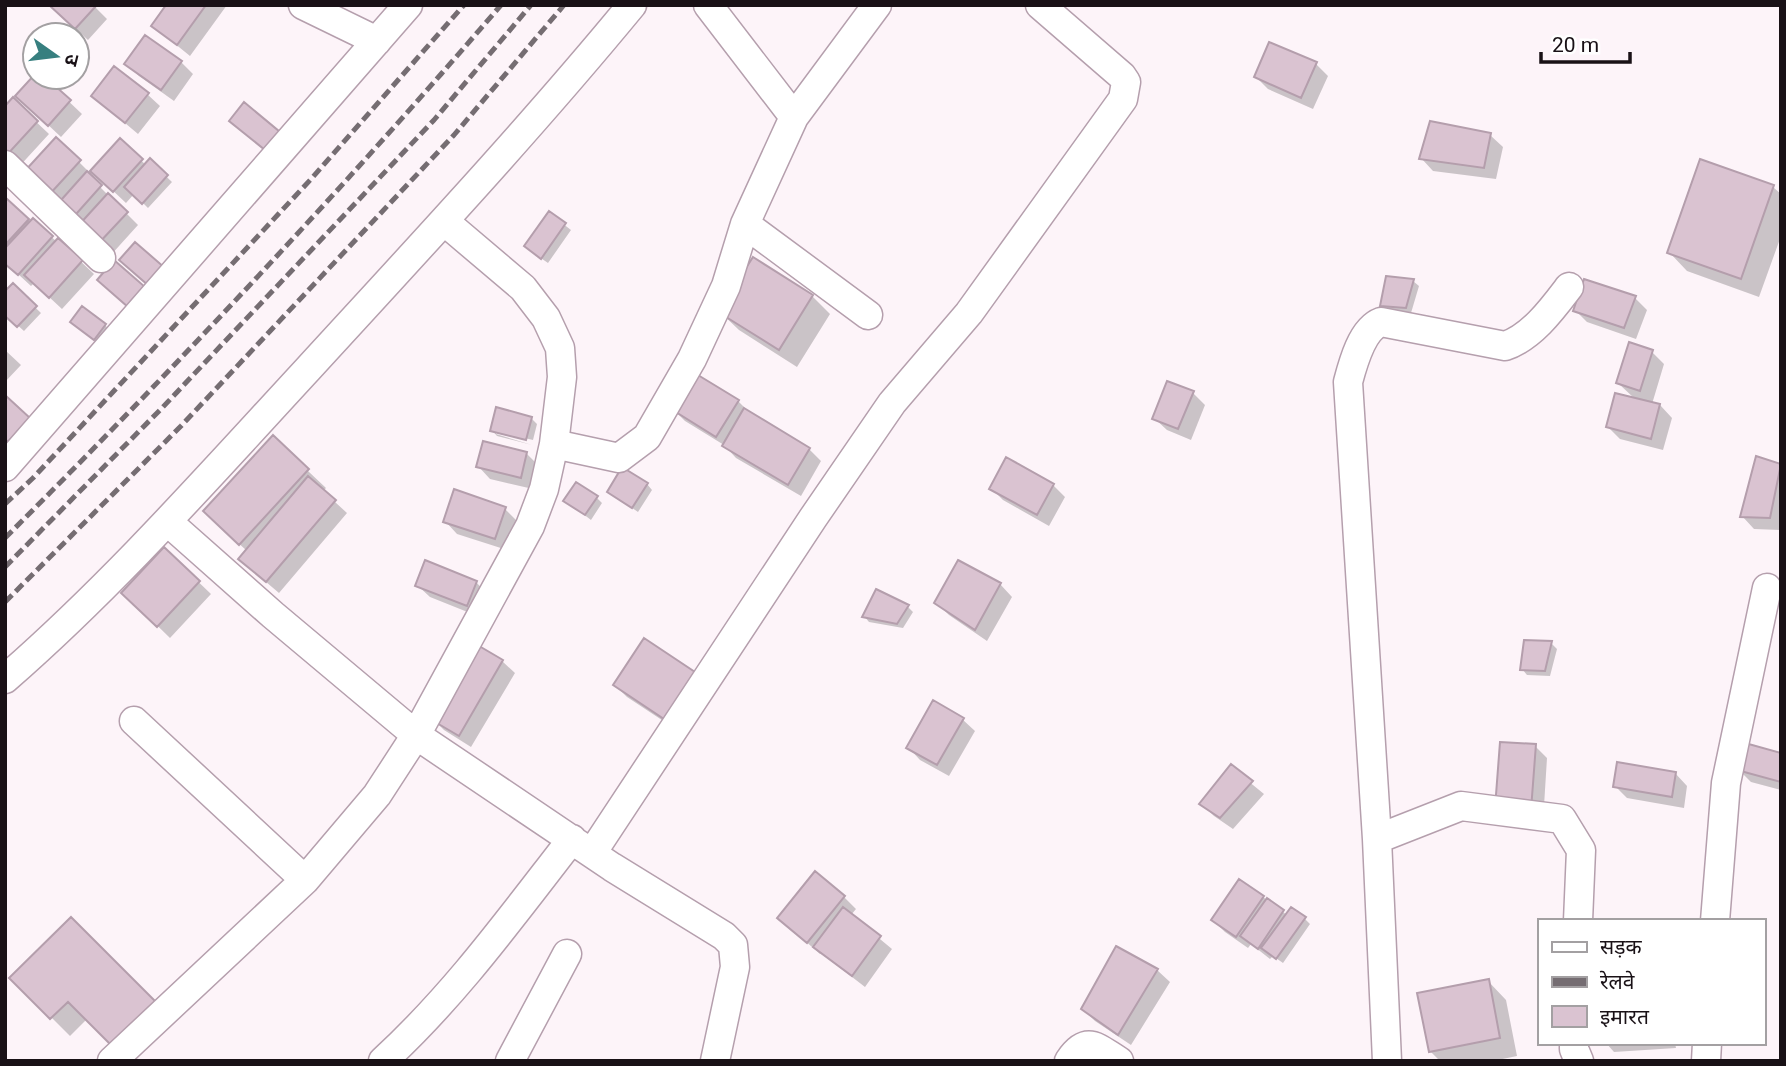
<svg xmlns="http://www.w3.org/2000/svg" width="1786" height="1066" viewBox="0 0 1786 1066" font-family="Roboto,'Noto Sans Devanagari',sans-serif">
	<rect width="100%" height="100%" fill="#fdf4f9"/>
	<path fill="#0003" d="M 50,5 L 93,5 L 107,19 L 88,40 Z
		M 168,5 L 227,5 L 190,56 L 153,26 Z
		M 181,62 L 193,74 L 174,101 L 139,76 L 127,64 Z
		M 1316,64 L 1328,76 L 1313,109 L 1268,89 L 1256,77 Z
		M 35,77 L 43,77 L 82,114 L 61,137 L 30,108 Z
		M 147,94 L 160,106 L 138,134 L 93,96 Z
		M 13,100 L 49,134 L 16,170 L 5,160 Z
		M 1490,135 L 1503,147 L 1496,179 L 1433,171 L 1421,158 Z
		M 120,141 L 146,165 L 150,161 L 172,182 L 148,208 L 134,194 L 126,203 L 93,172 L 89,176 L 138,225 L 110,256 L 37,185 L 79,162 L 90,173 Z
		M 1773,187 L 1781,194 L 1781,236 L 1759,297 L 1687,271 L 1669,252 Z
		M 7,201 L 31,223 L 33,220 L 57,242 L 58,240 L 94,274 L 62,309 L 34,283 L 31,286 L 5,262 Z
		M 549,213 L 571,230 L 548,263 L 532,252 Z
		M 1413,281 L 1419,286 L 1411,313 L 1387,311 L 1382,305 Z
		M 13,286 L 41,313 L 24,331 L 5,314 Z
		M 812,296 L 830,314 L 797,367 L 739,330 L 720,312 Z
		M 1635,298 L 1647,310 L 1636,339 L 1587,322 L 1575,310 Z
		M 105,325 L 110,331 L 100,344 L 78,327 Z
		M 5,350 L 21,365 L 5,382 Z
		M 1652,352 L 1664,364 L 1652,404 L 1660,405 L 1672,418 L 1663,450 L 1620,439 L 1608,427 L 1635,399 L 1618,383 Z
		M 1193,393 L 1205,405 L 1191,440 L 1167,430 L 1154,418 Z
		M 738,401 L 750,413 L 809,449 L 821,461 L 801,496 L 736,458 L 724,445 L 685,421 L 673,409 Z
		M 531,418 L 537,424 L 533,440 L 496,431 L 496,434 L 532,445 L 497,436 L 492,430 Z
		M 273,438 L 326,488 L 323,491 L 347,513 L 279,593 L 253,571 L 247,551 L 223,529 Z
		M 527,454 L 539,466 L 533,489 L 490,479 L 478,466 Z
		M 1757,459 L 1781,466 L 1781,530 L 1754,529 L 1742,516 Z
		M 647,484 L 652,490 L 638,512 L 609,492 Z
		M 1053,485 L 1065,497 L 1049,526 L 1003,500 L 991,488 Z
		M 597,498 L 602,503 L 591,520 L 566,501 Z
		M 505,509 L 517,521 L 507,550 L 457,534 L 445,521 Z
		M 164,549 L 211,594 L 170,638 L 124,593 Z
		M 476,582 L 488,595 L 480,617 L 430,597 L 417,585 Z
		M 1000,584 L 1012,597 L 987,641 L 949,615 L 937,603 Z
		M 908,607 L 913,612 L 903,628 L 869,622 L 864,616 Z
		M 644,641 L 680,732 L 627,697 L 615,685 Z
		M 1551,643 L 1557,649 L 1550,676 L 1527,675 L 1522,669 Z
		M 475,645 L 502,661 L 515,673 L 471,747 L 444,730 L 432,718 Z
		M 962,719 L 975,731 L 949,776 L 920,760 L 908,747 Z
		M 1535,746 L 1547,758 L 1543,822 L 1497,807 Z
		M 1781,755 L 1781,790 L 1751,782 L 1739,770 Z
		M 1231,767 L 1264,794 L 1233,829 L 1214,816 L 1202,804 Z
		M 1675,773 L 1687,786 L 1684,808 L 1627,798 L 1615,786 Z
		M 844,897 L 856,909 L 851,915 L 892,949 L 865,987 L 821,953 L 820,954 L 779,918 Z
		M 1263,897 L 1287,915 L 1305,919 L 1310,924 L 1283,963 L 1273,956 L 1270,959 L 1251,944 L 1248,948 L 1225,932 L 1213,920 Z
		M 1116,948 L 1157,970 L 1170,982 L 1131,1045 L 1095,1021 L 1083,1009 Z
		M 12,978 L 173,1022 L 134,1061 L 129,1061 L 87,1019 L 70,1036 Z
		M 1488,981 L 1506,1000 L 1517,1056 L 1493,1061 L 1440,1061 L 1430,1051 Z
		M 1606,1043 L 1675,1043 L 1676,1048 L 1614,1052 Z"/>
	<path fill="#dac3d1" stroke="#b49eac" stroke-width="2" d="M 49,5 L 96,5 L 96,6 L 75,29 Z
		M 166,5 L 206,5 L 177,45 L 151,26 Z
		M 145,35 L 182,61 L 161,90 L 124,64 Z
		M 1269,42 L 1317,62 L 1301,98 L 1254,77 Z
		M 114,66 L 149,93 L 125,123 L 91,96 Z
		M 35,74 L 35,77 L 45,77 L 71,100 L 48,126 L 15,96 Z
		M 13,97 L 38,121 L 5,157 L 5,106 Z
		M 244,102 L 280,132 L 265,150 L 229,121 Z
		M 1430,121 L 1491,133 L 1484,168 L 1419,159 Z
		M 56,137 L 81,160 L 48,196 L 23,173 Z
		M 120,138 L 143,159 L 113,192 L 90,171 Z
		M 150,158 L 168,175 L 142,204 L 124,187 Z
		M 1700,159 L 1774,185 L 1741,279 L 1667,253 Z
		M 87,171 L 102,185 L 69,222 L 54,208 Z
		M 108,193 L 128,212 L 97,245 L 77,227 Z
		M 6,198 L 29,219 L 5,245 L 5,199 Z
		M 549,211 L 566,223 L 541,259 L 524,246 Z
		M 33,218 L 53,236 L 18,275 L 5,264 L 5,248 Z
		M 58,238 L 83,260 L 49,298 L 24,275 Z
		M 135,242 L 165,268 L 149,286 L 119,260 Z
		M 753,257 L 813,295 L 779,350 L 718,312 Z
		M 114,260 L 145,287 L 128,307 L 97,280 Z
		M 1386,276 L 1414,279 L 1406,308 L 1380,306 Z
		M 1584,279 L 1636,296 L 1624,328 L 1573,311 Z
		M 13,283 L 37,306 L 17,327 L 5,316 L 5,291 Z
		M 82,306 L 106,324 L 94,340 L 70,322 Z
		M 1629,342 L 1653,350 L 1640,391 L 1616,383 Z
		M 693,372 L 739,400 L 716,437 L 671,409 Z
		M 1167,381 L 1194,391 L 1178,429 L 1152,419 Z
		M 1615,393 L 1660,404 L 1651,439 L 1606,427 Z
		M 5,395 L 30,418 L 8,442 L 5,439 Z
		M 496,407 L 532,417 L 526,440 L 490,431 Z
		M 744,408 L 810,448 L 788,485 L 722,446 Z
		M 273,435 L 309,469 L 239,545 L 203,511 Z
		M 483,441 L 527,452 L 521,478 L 476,467 Z
		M 1756,456 L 1781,464 L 1770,518 L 1740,517 Z
		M 1006,457 L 1054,484 L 1037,515 L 989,489 Z
		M 622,467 L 648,483 L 632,508 L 607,492 Z
		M 308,476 L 336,500 L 266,582 L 238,559 Z
		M 576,482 L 598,496 L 585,515 L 563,501 Z
		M 454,489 L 506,507 L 495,539 L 443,522 Z
		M 164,547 L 200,581 L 157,627 L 121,593 Z
		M 425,560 L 477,581 L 467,606 L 415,586 Z
		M 958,560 L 1001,583 L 975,630 L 934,603 Z
		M 876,589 L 909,605 L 897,624 L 862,617 Z
		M 644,638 L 698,674 L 667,721 L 613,685 Z
		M 1524,640 L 1552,641 L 1545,671 L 1520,670 Z
		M 474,643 L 503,660 L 459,736 L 430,719 Z
		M 933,700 L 964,718 L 937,765 L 906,748 Z
		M 1500,742 L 1536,744 L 1531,810 L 1495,808 Z
		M 1745,743 L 1781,753 L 1781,782 L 1737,770 Z
		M 1617,762 L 1676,772 L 1672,797 L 1613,787 Z
		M 1231,764 L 1253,781 L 1220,818 L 1199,804 Z
		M 815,871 L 845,896 L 807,943 L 777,918 Z
		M 1239,879 L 1264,896 L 1236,937 L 1211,920 Z
		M 1267,898 L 1284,910 L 1258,949 L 1240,936 Z
		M 843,907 L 881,936 L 852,976 L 813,947 Z
		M 1291,907 L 1306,917 L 1276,959 L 1261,948 Z
		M 71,917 L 156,1002 L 112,1046 L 68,1002 L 50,1019 L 9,978 Z
		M 1116,946 L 1158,969 L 1118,1035 L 1081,1009 Z
		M 1489,979 L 1500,1038 L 1429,1052 L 1417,993 Z"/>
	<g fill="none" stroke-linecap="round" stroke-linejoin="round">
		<g stroke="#b59fad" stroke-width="31">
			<path id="minor" d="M 303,5 L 377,41
				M 708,5 L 794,117
				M 5,165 L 101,258
				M 745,224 L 868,315
				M 554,444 L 619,458 L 647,437 L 692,359 L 726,286 L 745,224 L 794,117 L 877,5
				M 5,467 L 408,5
				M 168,522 L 273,615 L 416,735 L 612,867 L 724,936 L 733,945 L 735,967 L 715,1061
				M 5,679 C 114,584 210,475 308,369 C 418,249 529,130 632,5
				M 134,721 L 305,880
				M 1377,839 L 1461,806 L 1562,819 L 1581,850 L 1578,921
				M 592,853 L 813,518 L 892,403 L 969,313 L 1123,99 L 1126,82 L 1122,76 L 1040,5
				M 1715,921 L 1726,783 L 1767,588
				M 1574,1043 L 1574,1049 L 1579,1061
				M 112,1061 L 305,880 L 377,795 L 416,735 L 530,526 L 544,489 L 554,444 L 562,377 L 560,348 L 546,318 L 523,288 L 444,221
				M 383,1061 C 455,995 512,916 572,839
				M 510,1061 L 567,954
				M 1069,1061 C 1087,1034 1097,1048 1119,1061
				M 1387,1061 L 1377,839 L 1348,382 C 1353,363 1362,329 1381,322 L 1505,346 C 1532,337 1553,308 1569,287
				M 1706,1061 L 1707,1043"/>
		</g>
		<use href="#minor" stroke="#fff" stroke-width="28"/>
		<path stroke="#756d72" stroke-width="5" stroke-dasharray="10 5" stroke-linecap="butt" d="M 5,504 L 33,478 L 312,178 L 464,5
			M 5,538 C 177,366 343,189 501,5
			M 5,567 L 162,408 L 434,120 L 531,5
			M 5,602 L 181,426 L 454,135 L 564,5"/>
	</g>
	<rect width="1786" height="1066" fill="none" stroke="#191116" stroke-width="14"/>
	<rect x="1538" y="919" width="228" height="126" fill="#ffffff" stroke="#a3a0a2" stroke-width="2"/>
	<rect x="1552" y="942" width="35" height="10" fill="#ffffff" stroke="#a3a0a2" stroke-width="2"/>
	<text x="1600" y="954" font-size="21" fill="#191116">सड़क</text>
	<rect x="1552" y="977" width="35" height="10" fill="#756d72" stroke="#a3a0a2" stroke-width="2"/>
	<text x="1600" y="989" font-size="21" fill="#191116">रेलवे</text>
	<rect x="1552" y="1006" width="35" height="21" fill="#dac3d1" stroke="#a3a0a2" stroke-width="2"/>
	<text x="1600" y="1024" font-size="21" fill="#191116">इमारत</text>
	<g transform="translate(56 56) rotate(104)"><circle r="33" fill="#ffffff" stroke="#a3a0a2" stroke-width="2"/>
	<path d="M0-5L12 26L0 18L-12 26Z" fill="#377f7f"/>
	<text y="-10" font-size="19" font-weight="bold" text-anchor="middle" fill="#191116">उ</text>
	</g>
	<path d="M1541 52v10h89v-10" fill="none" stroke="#191116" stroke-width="3.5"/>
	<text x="1552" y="52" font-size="21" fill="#191116" stroke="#ffffff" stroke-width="5" paint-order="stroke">20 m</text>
</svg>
